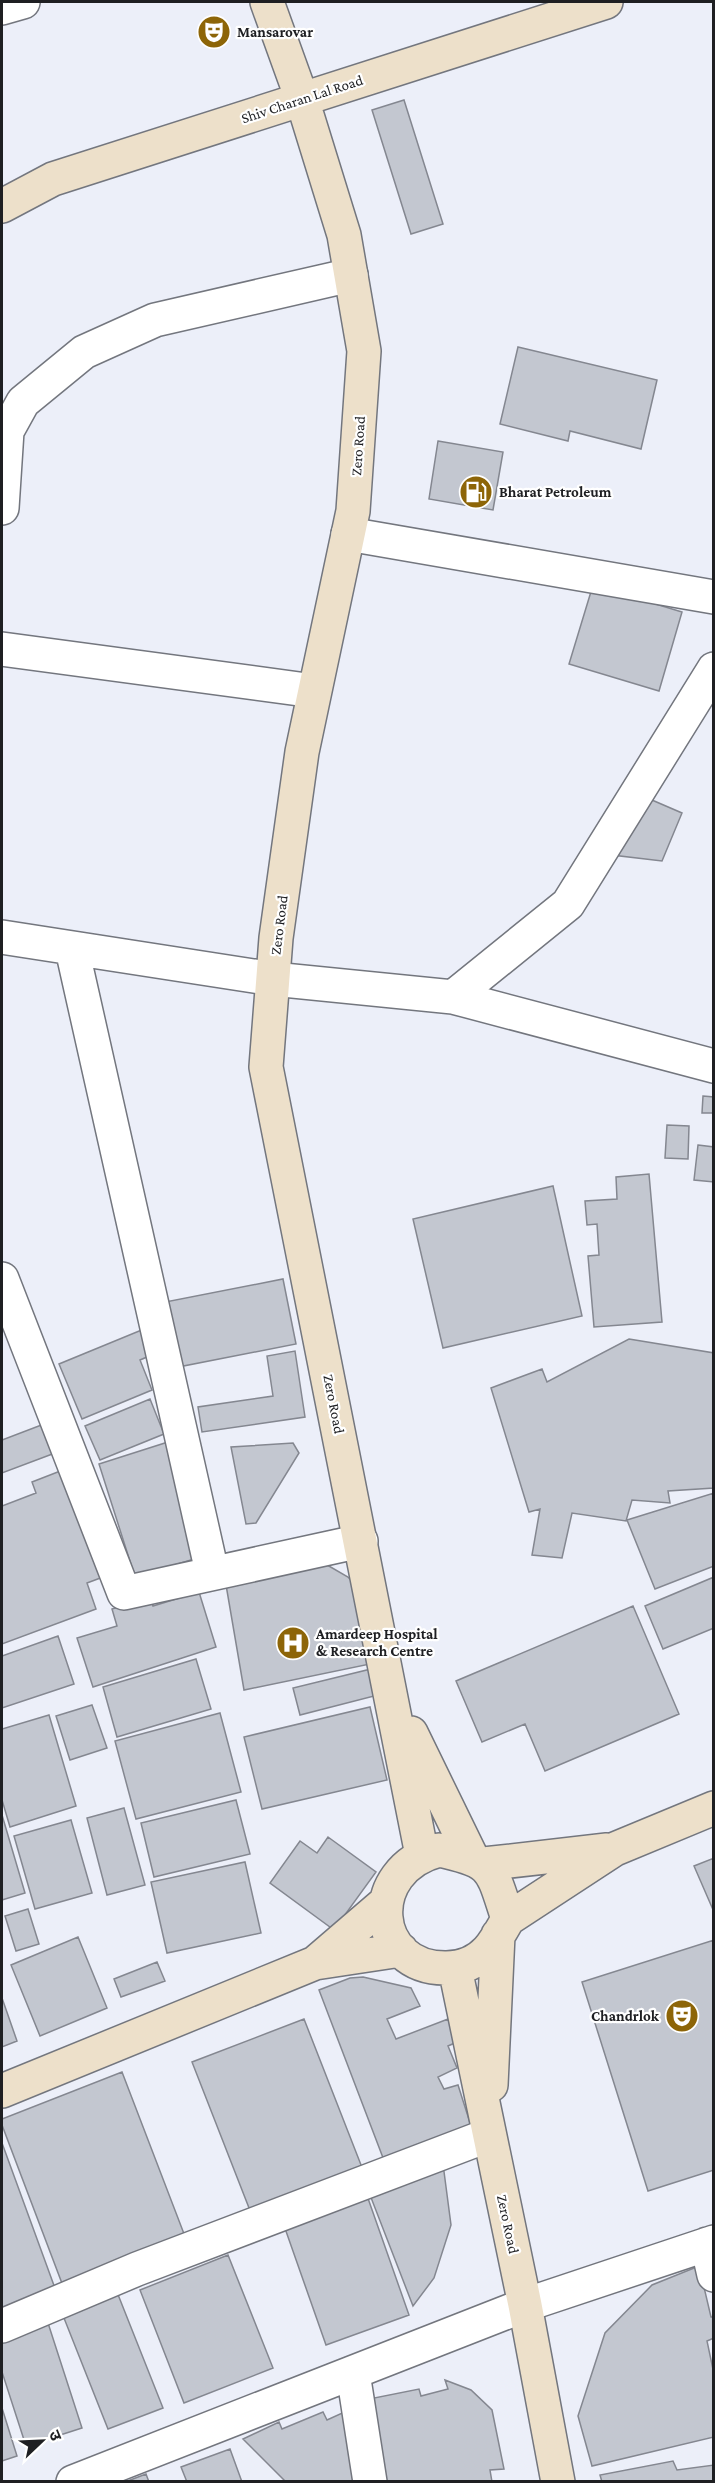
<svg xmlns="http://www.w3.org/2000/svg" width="715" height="2483" viewBox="0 0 715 2483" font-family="'Crimson Pro','Noto Sans Devanagari',serif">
	<rect width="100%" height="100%" fill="#eceff9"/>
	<path fill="#c3c7d0" stroke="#848790" stroke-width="1.5" d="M 404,100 L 443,224 L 411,234 L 372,110 Z
		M 518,347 L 657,380 L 641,449 L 570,431 L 568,441 L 500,424 Z
		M 438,441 L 503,452 L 493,510 L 429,499 Z
		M 593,585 L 682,612 L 659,691 L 569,664 Z
		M 638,794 L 682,813 L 662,861 L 612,855 Z
		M 703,1096 L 714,1097 L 714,1113 L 702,1113 Z
		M 667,1125 L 689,1126 L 688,1159 L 665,1158 Z
		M 698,1145 L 714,1147 L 714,1182 L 694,1180 Z
		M 649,1174 L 662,1322 L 594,1327 L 588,1256 L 599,1255 L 597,1224 L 587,1225 L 585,1201 L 617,1199 L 616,1177 Z
		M 553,1186 L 582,1316 L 443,1348 L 413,1219 Z
		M 283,1279 L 296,1344 L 173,1368 L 160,1303 Z
		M 144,1329 L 154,1354 L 140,1360 L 152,1390 L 82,1419 L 59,1364 Z
		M 629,1339 L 714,1353 L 714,1488 L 668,1491 L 670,1503 L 632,1500 L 626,1521 L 572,1513 L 562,1558 L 532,1555 L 540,1509 L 529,1512 L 491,1388 L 542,1369 L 547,1382 Z
		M 295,1351 L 305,1417 L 202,1432 L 198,1407 L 273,1396 L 267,1356 Z
		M 150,1399 L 164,1434 L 100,1460 L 85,1426 Z
		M 44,1424 L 55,1453 L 2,1473 L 2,1440 Z
		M 168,1442 L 204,1556 L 135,1577 L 99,1464 Z
		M 293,1443 L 299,1453 L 256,1523 L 246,1524 L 231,1447 Z
		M 68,1468 L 103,1577 L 87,1583 L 96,1609 L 2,1644 L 2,1506 L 36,1493 L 32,1482 Z
		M 714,1493 L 714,1566 L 655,1589 L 627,1520 Z
		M 322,1562 L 348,1577 L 365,1595 L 375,1663 L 244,1690 L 225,1579 Z
		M 714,1577 L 714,1628 L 663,1649 L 645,1606 Z
		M 199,1592 L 216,1647 L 93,1687 L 77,1638 L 117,1626 L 112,1609 L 150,1597 L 153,1606 Z
		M 633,1606 L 679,1714 L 545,1771 L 525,1724 L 482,1742 L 456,1681 Z
		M 58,1636 L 74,1684 L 2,1708 L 2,1656 Z
		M 196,1659 L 211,1709 L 117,1737 L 103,1687 Z
		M 371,1669 L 378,1695 L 300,1715 L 293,1688 Z
		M 92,1705 L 107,1748 L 70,1760 L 56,1716 Z
		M 370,1707 L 387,1780 L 262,1809 L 244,1737 Z
		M 220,1713 L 241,1792 L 136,1819 L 115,1741 Z
		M 49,1715 L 76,1806 L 10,1827 L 2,1800 L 2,1729 Z
		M 236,1800 L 250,1854 L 154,1877 L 141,1823 Z
		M 124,1808 L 145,1885 L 107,1895 L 87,1818 Z
		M 2,1815 L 25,1893 L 2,1900 Z
		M 71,1820 L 92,1893 L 35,1909 L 14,1836 Z
		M 328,1837 L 376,1872 L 334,1930 L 270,1883 L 300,1841 L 317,1853 Z
		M 714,1858 L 714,1912 L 694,1866 Z
		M 245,1862 L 261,1933 L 167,1953 L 151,1882 Z
		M 28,1909 L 39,1944 L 16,1951 L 5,1916 Z
		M 78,1937 L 107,2008 L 40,2036 L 11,1965 Z
		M 714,1940 L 714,2170 L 648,2191 L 582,1982 Z
		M 157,1962 L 165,1981 L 121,1997 L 114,1979 Z
		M 363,1977 L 411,1988 L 420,2006 L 387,2019 L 396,2039 L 448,2019 L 457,2042 L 448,2046 L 457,2068 L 438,2077 L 444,2089 L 458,2085 L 472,2129 L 385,2163 L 319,1990 L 350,1978 Z
		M 2,1998 L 17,2041 L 2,2047 Z
		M 304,2019 L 363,2170 L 251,2213 L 192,2062 Z
		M 122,2072 L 186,2239 L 63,2286 L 2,2125 L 2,2119 Z
		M 2,2143 L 56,2291 L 2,2311 Z
		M 443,2164 L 451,2225 L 434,2278 L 413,2306 L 370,2195 Z
		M 364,2187 L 409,2315 L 326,2345 L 281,2217 Z
		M 228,2255 L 273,2368 L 184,2403 L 140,2290 Z
		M 699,2266 L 711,2317 L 714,2317 L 714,2338 L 707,2341 L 714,2374 L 714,2437 L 592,2466 L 578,2416 L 605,2333 L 652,2285 Z
		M 115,2287 L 163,2408 L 108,2429 L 60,2308 Z
		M 48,2323 L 82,2428 L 26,2446 L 2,2372 L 2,2339 Z
		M 445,2380 L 471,2390 L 492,2410 L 504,2469 L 490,2470 L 492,2482 L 378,2482 L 364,2400 L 419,2389 L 421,2396 L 448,2389 Z
		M 2,2408 L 17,2456 L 2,2461 Z
		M 351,2409 L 365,2482 L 286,2482 L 243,2439 L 279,2422 L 282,2429 L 323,2412 L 327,2420 Z
		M 230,2449 L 242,2482 L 187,2482 L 181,2467 Z
		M 673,2461 L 677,2470 L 714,2465 L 714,2482 L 602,2482 L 600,2475 Z
		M 146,2474 L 149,2482 L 125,2482 Z"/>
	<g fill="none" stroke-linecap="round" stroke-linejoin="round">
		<g stroke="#73767e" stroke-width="36">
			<path id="street" d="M 2,8 L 23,2
				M 2,508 L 7,431 L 23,402 L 84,352 L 155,320 L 351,275
				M 348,534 L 714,597
				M 2,649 L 314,691
				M 2,937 L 273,979 L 453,997 L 714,1066
				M 72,949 L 212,1572
				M 453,997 L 568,904 L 714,669
				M 2,1279 L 124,1593 L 361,1541
				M 707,2244 L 714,2275
				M 2,2326 L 137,2269 L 489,2135
				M 353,2373 L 370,2482
				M 73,2482 L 525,2305 L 714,2242"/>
		</g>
		<g stroke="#73767e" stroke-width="36">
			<path id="secondary" d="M 267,2 L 302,99 L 344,235 L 364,351 L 353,511 L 302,752 L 276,938 L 266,1067 L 422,1855
				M 2,206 L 53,179 L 606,2
				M 411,1733 L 472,1858
				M 439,1850 C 494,1862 491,1867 508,1919 C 502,1929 496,1941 488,1950 C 477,1962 462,1968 446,1968 C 372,1969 362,1870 439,1850 Z
				M 484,1864 L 607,1850
				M 508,1919 L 615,1849 L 714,1808
				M 315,1963 L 386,1902
				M 455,1968 L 525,2305 L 558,2482
				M 491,2085 L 498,1935
				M 2,2091 L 315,1963 L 401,1950"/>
		</g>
		<use href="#street" stroke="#fff" stroke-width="33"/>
		<use href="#secondary" stroke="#ede0ca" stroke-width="33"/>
	</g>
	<defs>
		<g id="theatre-disc" transform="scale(1.725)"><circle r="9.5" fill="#8d6508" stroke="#fff"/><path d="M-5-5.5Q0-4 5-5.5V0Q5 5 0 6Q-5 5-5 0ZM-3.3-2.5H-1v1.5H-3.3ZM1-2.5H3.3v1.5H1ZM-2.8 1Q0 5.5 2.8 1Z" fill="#fff"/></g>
		<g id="fuel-disc" transform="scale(1.725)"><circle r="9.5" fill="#8d6508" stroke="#fff"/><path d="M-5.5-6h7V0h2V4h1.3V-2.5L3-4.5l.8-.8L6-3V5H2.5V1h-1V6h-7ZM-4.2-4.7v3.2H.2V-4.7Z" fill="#fff"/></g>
		<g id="hospital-disc" transform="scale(1.725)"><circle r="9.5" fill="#8d6508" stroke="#fff"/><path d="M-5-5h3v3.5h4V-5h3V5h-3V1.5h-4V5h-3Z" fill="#fff"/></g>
	</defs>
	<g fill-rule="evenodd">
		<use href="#theatre-disc" x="214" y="32"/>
		<use href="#fuel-disc" x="476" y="492"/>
		<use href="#hospital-disc" x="293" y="1643"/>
		<use href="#theatre-disc" x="682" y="2016"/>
	</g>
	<g text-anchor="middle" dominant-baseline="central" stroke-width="4.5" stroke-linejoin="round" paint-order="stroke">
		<g font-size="15" font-weight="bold" fill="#1e1f22" stroke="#fff" text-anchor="start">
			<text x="237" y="32">Mansarovar</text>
			<text x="499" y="492">Bharat Petroleum</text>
			<text x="316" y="1634">Amardeep Hospital<tspan x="316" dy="17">&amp; Research Centre</tspan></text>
			<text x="659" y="2016" text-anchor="end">Chandrlok</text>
		</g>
		<g font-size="15" fill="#1e1f22" stroke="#fff">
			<text transform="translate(302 99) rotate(-18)">Shiv Charan Lal Road</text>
			<text transform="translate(358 446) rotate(-86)">Zero Road</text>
			<text transform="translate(279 925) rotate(-83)">Zero Road</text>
			<text transform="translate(334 1404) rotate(79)">Zero Road</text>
			<text transform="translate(508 2224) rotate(78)">Zero Road</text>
		</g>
	</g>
	<rect width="715" height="2483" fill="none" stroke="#1e1f22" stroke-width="6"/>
	<g transform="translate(42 2441) rotate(67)" stroke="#ffffff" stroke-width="4.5" paint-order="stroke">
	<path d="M0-4.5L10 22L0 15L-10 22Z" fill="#1e1f22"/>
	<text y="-9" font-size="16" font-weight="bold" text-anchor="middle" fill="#1e1f22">उ</text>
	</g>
</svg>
